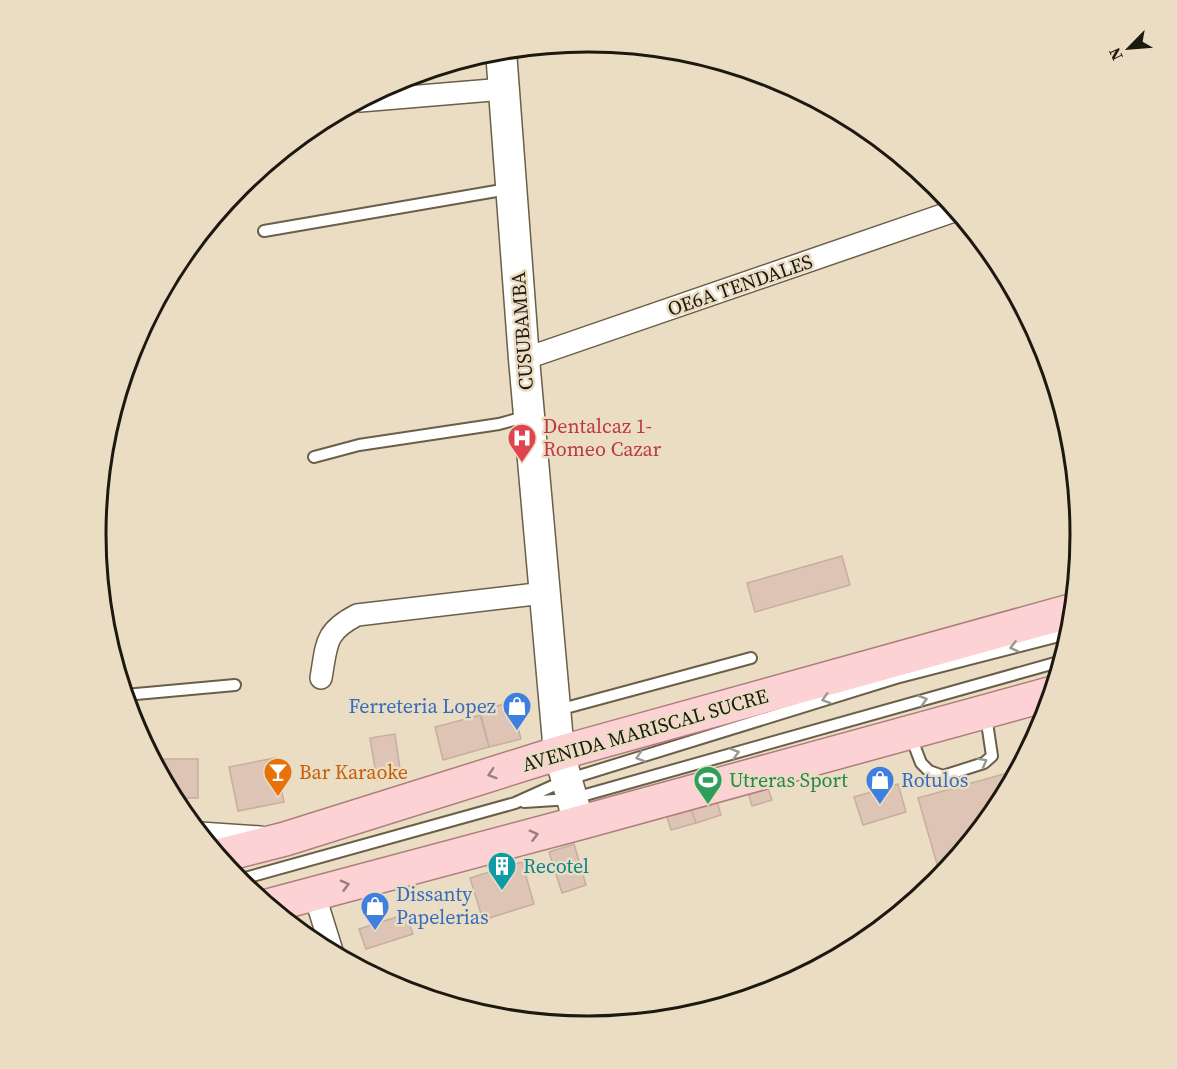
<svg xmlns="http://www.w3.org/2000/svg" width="1177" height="1069" viewBox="0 0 1177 1069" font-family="'Source Serif 4',serif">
	<rect width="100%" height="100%" fill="#eaddc3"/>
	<path fill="#dec4b4" stroke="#c8ae9e" stroke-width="1.5" d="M 842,556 L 850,585 L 755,612 L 747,583 Z
		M 511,702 L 521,739 L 489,747 L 479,711 Z
		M 481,715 L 489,747 L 443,760 L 435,727 Z
		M 395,734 L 401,776 L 377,780 L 370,738 Z
		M 275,758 L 284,802 L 238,811 L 229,767 Z
		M 153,759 L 198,759 L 198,798 L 174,798 Z
		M 1018,770 L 998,808 L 941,878 L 918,798 Z
		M 898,784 L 906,812 L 863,825 L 854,797 Z
		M 767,785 L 772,800 L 752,806 L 748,792 Z
		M 716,798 L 721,815 L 696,823 L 690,806 Z
		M 690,806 L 696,823 L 671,830 L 666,814 Z
		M 574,844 L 586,885 L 562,893 L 549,852 Z
		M 522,862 L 534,904 L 483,920 L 470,878 Z
		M 406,914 L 413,934 L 366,949 L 359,929 Z"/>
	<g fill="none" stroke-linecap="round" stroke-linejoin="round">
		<g stroke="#6a5f48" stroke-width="14">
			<path id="lane" d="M 264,231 L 508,189
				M 314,457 L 359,445 L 499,424 L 528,416
				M 125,695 L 235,685
				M 558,710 L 751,658
				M 911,737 L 921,763 L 929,771 L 943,776 L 984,763 L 992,756 L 986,716
				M 524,802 L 571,799 L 1062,661
				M 238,880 L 515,803 L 566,780 L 896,678 L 1071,633"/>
		</g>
		<g stroke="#6a5f48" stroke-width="24">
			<path id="street" d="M 360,101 L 504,89
				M 524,359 L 957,210
				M 321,678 C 327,644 324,632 357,615 L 544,593
				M 200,833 L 260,837
				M 314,893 L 333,954"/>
		</g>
		<g stroke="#6a5f48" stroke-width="33">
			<path id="secondary" d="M 501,51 L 524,359 L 559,753 L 579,823"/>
		</g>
		<g stroke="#ad7e7d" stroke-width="36">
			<path id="primary" d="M 218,856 L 285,839 L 559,753 L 1074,610
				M 268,906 L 579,823 L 1053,693"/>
		</g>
		<use href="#lane" stroke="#fff" stroke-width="10"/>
		<use href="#street" stroke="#fff" stroke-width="21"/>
		<use href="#secondary" stroke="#fff" stroke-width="30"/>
		<use href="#primary" stroke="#fcd2d4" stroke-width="33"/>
	</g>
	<defs><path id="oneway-chevron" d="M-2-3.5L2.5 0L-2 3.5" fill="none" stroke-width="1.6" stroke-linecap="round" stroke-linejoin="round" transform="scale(1.5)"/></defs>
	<g stroke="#9a9893">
		<use href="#oneway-chevron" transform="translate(1014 647) rotate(166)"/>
		<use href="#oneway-chevron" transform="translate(826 699) rotate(163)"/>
		<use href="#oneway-chevron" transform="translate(923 700) rotate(-16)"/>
		<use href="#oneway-chevron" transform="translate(735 753) rotate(-16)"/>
		<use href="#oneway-chevron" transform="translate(640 757) rotate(163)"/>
		<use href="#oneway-chevron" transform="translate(983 762) rotate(-29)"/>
	</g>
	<g stroke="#987f7c">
		<use href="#oneway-chevron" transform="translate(492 774) rotate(163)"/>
		<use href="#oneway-chevron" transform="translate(534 835) rotate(-15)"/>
		<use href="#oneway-chevron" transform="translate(345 885) rotate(-15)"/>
	</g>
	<defs>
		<g id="hospital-pin" transform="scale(1.5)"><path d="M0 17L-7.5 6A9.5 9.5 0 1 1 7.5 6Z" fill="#e0444e" stroke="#eaddc3"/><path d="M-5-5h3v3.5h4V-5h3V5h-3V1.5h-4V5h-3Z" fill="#fff"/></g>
		<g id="shop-pin" transform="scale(1.5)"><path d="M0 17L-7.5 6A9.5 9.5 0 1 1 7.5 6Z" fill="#3f7fe0" stroke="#eaddc3"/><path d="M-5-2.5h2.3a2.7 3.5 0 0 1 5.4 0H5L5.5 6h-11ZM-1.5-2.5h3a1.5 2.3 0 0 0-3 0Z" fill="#fff"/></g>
		<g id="bar-pin" transform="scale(1.5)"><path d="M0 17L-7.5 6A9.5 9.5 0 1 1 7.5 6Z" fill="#e8710a" stroke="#eaddc3"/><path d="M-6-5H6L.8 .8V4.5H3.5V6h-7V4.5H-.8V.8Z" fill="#fff"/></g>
		<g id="stadium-pin" transform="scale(1.5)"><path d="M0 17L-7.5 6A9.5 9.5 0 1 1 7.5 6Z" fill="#2e9e5b" stroke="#eaddc3"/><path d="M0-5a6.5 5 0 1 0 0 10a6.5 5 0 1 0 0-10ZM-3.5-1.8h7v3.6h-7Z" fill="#fff"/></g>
		<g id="building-pin" transform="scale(1.5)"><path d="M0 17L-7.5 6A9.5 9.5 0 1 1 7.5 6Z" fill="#0f9aa8" stroke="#eaddc3"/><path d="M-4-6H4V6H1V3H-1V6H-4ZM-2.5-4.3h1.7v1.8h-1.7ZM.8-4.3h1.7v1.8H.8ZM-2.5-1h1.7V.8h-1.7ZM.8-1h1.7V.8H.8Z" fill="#fff"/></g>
	</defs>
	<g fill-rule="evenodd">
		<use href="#hospital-pin" x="522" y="438"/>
		<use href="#shop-pin" x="517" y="706"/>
		<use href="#bar-pin" x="278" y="772"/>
		<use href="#stadium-pin" x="708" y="780"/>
		<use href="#shop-pin" x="880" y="780"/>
		<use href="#building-pin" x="502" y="866"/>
		<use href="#shop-pin" x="375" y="906"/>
	</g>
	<g text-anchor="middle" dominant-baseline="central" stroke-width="5" stroke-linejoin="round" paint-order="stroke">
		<g font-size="20" fill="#1e1910" stroke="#eaddc3">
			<text transform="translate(740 285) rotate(-19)">OE6A TENDALES</text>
			<text transform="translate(522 331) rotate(-94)">CUSUBAMBA</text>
			<text transform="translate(645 730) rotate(-16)">AVENIDA MARISCAL SUCRE</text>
		</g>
		<g font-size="20" fill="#be3a42" stroke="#eaddc3" text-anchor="start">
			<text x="543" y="426">Dentalcaz 1-<tspan x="543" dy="23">Romeo Cazar</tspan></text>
		</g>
		<g font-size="20" fill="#366cbe" stroke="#eaddc3" text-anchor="start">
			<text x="496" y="706" text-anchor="end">Ferreteria Lopez</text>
			<text x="901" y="780">Rotulos</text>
			<text x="396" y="894">Dissanty<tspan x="396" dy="23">Papelerias</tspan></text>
		</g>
		<g font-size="20" fill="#c56008" stroke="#eaddc3" text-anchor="start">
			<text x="299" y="772">Bar Karaoke</text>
		</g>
		<g font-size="20" fill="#27864d" stroke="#eaddc3" text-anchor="start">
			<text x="729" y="780">Utreras Sport</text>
		</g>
		<g font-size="20" fill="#0d838f" stroke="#eaddc3" text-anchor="start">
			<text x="523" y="866">Recotel</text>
		</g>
	</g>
	<path d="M0 0H1177V1069H0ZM106 534a482 482 0 1 1 964 0a482 482 0 1 1-964 0Z" fill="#eaddc3" fill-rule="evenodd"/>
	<path fill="none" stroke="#1e1910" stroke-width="3" d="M106 534a482 482 0 1 1 964 0a482 482 0 1 1-964 0Z"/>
	<g transform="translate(1129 48) rotate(245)" stroke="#eaddc3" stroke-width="4.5" paint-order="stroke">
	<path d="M0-4.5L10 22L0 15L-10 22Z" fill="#1e1910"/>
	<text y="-9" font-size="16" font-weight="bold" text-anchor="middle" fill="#1e1910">N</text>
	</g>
</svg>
